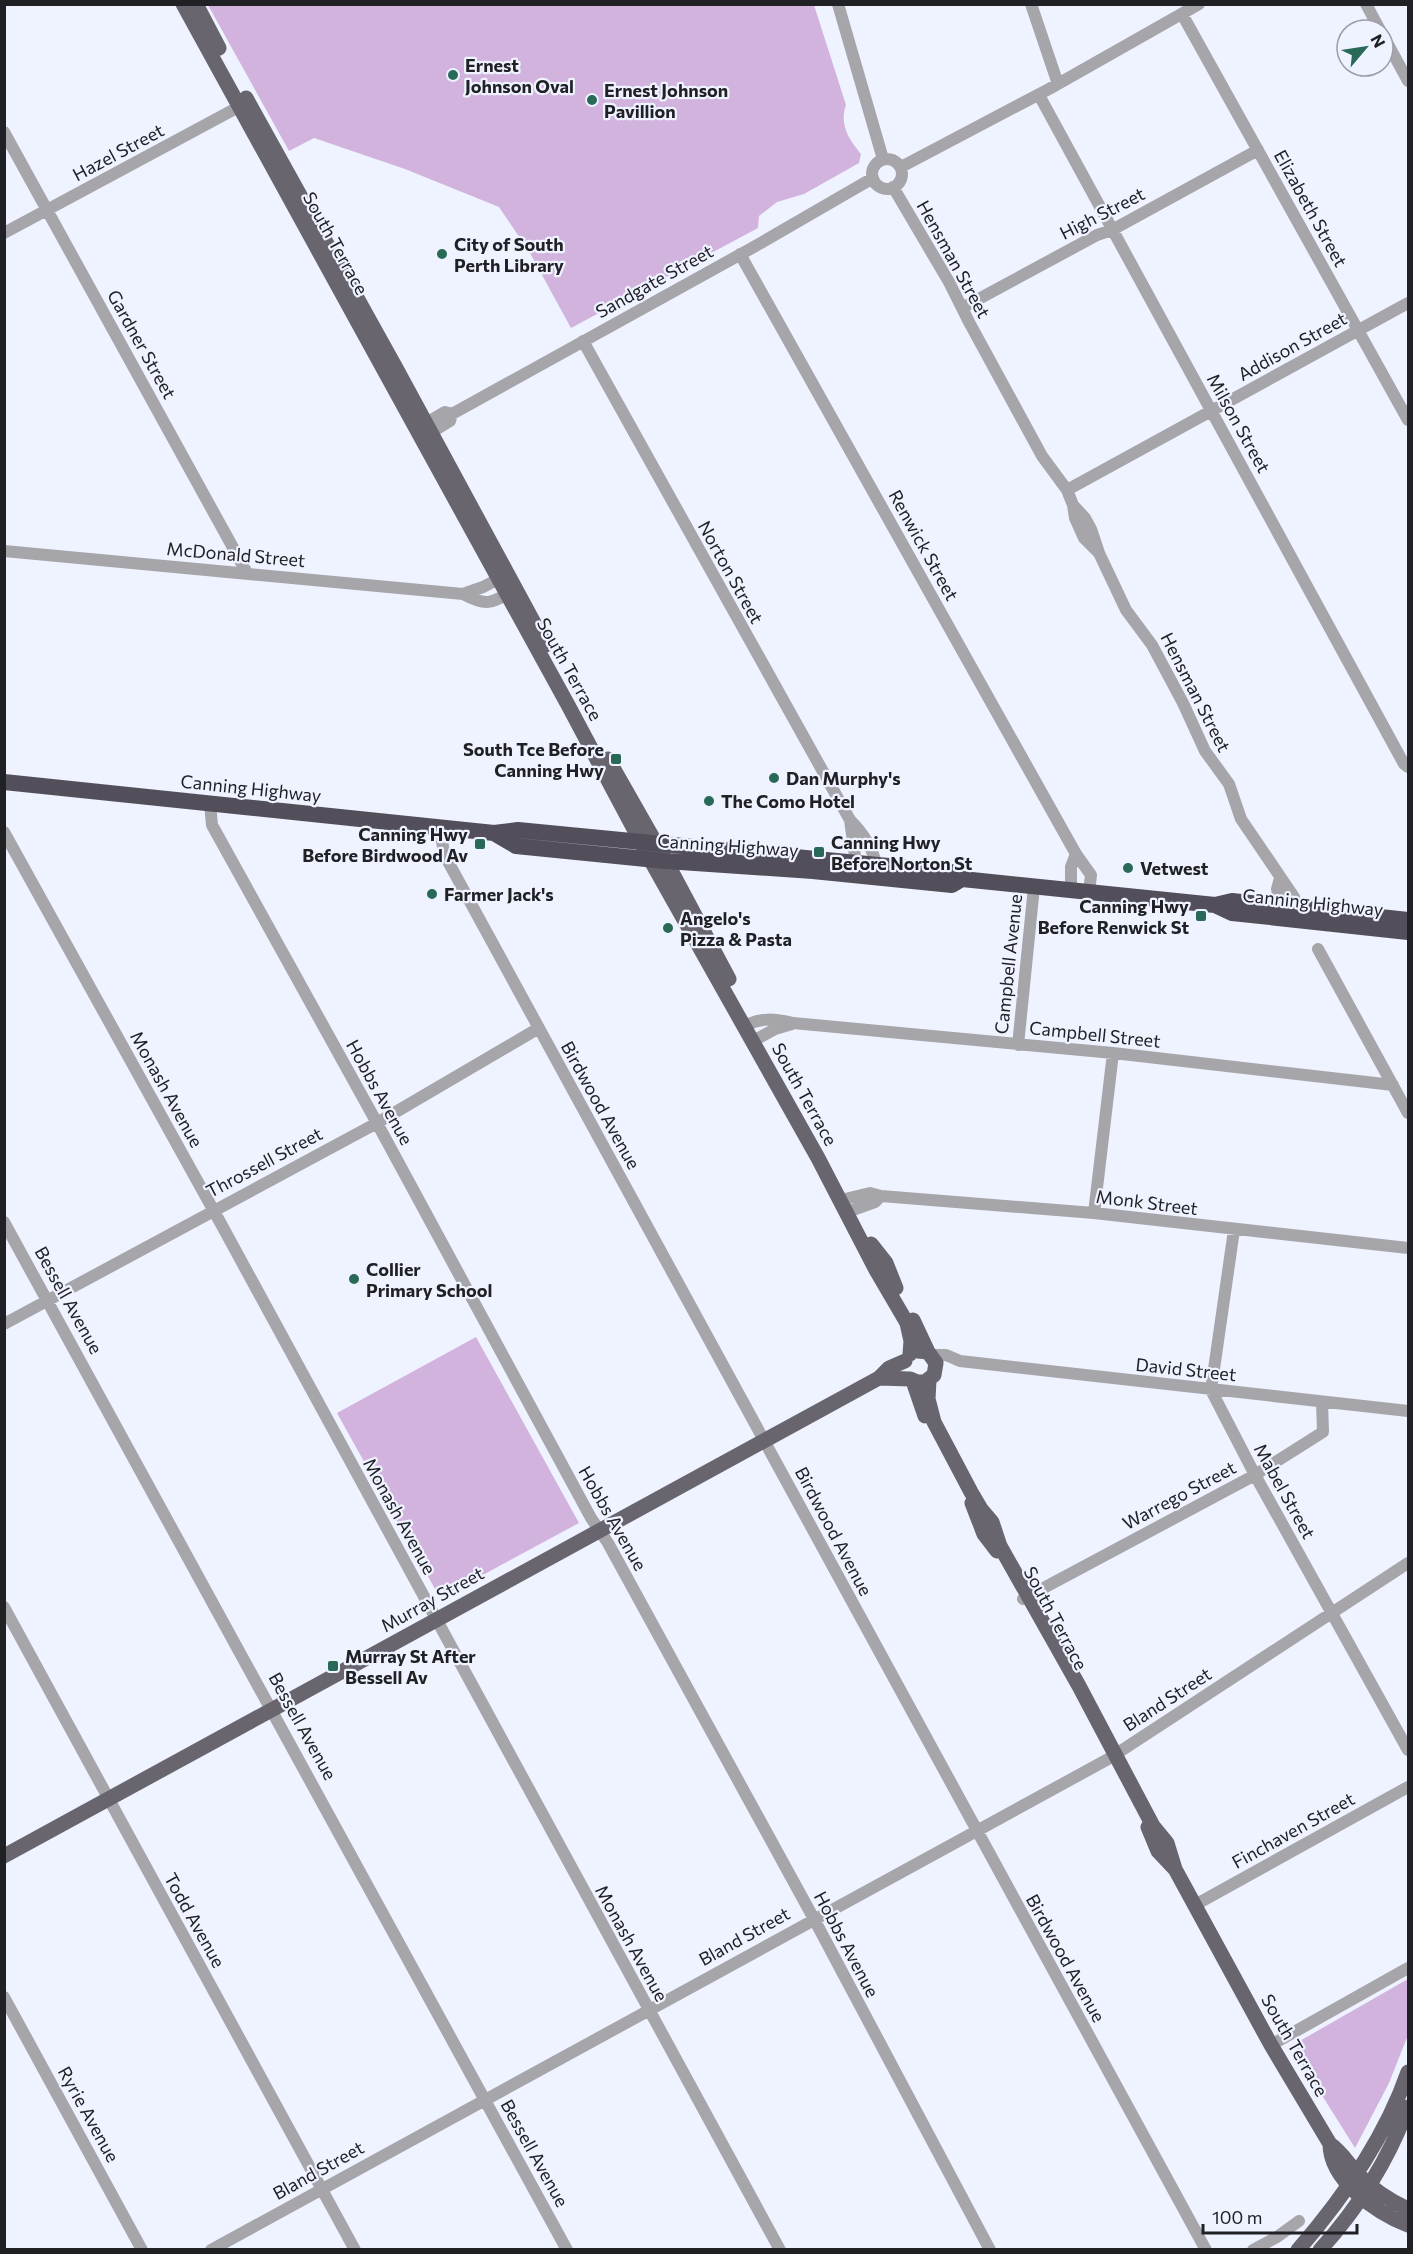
<svg xmlns="http://www.w3.org/2000/svg" width="1413" height="2254" viewBox="0 0 1413 2254" font-family="Commissioner,sans-serif">
	<rect width="100%" height="100%" fill="#eff2ff"/>
	<path fill="#d1b3dd" d="M 208,5 L 814,5 L 846,105 C 839,124 849,140 861,154 L 859,163 L 804,194 L 777,202 L 759,216 L 758,228 L 571,328 L 530,253 L 499,207 L 405,169 L 314,138 L 289,151 Z
		M 476,1337 L 579,1523 L 440,1598 L 337,1413 Z
		M 1408,1979 L 1408,2035 L 1389,2083 L 1355,2148 L 1291,2046 Z"/>
	<g fill="none" stroke-linecap="round" stroke-linejoin="round">
		<path stroke="#a6a5aa" stroke-width="12" d="M 838,4 L 883,159
			M 1031,4 L 1058,84
			M 1366,4 L 1380,30
			M 1182,14 L 1408,420
			M 1383,35 L 1408,81
			M 1039,95 L 1404,764 L 1408,767
			M 4,132 L 247,573
			M872 174a15 15 0 1 1 30 0a15 15 0 1 1-30 0Z
			M 901,167 L 1049,89 L 1199,4
			M 893,187 L 949,282 L 969,322 L 1042,456 L 1067,490 L 1073,505 L 1075,518 L 1084,538 L 1099,553
			M 4,233 L 246,103
			M 740,254 L 1076,854 L 1091,875 L 1089,892
			M 962,308 L 1097,235 L 1112,230 L 1258,150
			M 583,341 L 850,820 C 863,833 872,846 876,864
			M 418,428 L 445,412 L 452,414 L 752,248 L 873,178
			M 424,437 L 450,421 L 452,414
			M 1067,490 L 1408,303
			M 1073,505 L 1085,518 L 1091,529 L 1099,553 L 1126,610 L 1152,645 L 1183,703 L 1205,751 L 1229,784 L 1241,819 L 1294,897 L 1298,914
			M 4,551 L 463,594 C 487,607 492,603 515,590
			M 463,594 L 483,587 L 506,575
			M 210,804 L 212,825 L 377,1123 L 591,1518 L 608,1543 L 814,1919 L 990,2250
			M 850,820 L 856,863
			M 439,827 L 445,856 L 1206,2250
			M 4,832 L 220,1222 L 780,2250
			M 1280,878 L 1277,889 L 1282,912
			M 1071,891 L 1071,867 L 1076,854
			M 1318,949 L 1408,1113
			M 745,1026 C 760,1017 776,1019 793,1023 L 1113,1053 L 1393,1085
			M 753,1041 L 775,1029 L 792,1024
			M 1018,1045 L 1034,887
			M 841,1200 L 870,1193 L 881,1196 L 1094,1213 L 1408,1248
			M 847,1212 L 875,1202 L 881,1196
			M 1094,1213 L 1113,1053
			M 4,1222 L 567,2250
			M 1234,1230 L 1211,1390 L 1255,1475 L 1408,1750
			M 4,1324 L 377,1123 L 539,1028
			M 932,1355 L 946,1355 L 960,1361 L 1408,1411
			M 1023,1599 L 1255,1475 L 1323,1432 L 1322,1402
			M 4,1607 L 355,2250
			M 1195,1905 L 1408,1787
			M 4,1997 L 142,2250
			M 1271,2045 L 1408,1968
			M 211,2250 L 1110,1758 L 1408,1563
			M 1253,2250 L 1277,2237 L 1299,2221"/>
		<path stroke="#68656f" stroke-width="15" d="M 183,4 L 568,705 L 650,859 L 818,1158 L 876,1270 L 907,1323 L 911,1341 L 910,1354
			M 196,4 L 219,48
			M 246,98 L 397,370 L 546,645
			M 608,759 L 666,861 L 729,979
			M 871,1244 L 886,1263 L 896,1288
			M 913,1320 L 928,1352
			M 879,1378 L 910,1379 L 917,1382 L 925,1382 L 934,1375 L 936,1363 L 928,1352 L 918,1351
			M 929,1380 L 928,1399 L 934,1422 L 971,1492 L 981,1509 L 992,1522 L 1000,1546 L 1079,1686 L 1153,1826 L 1167,1843 L 1175,1869 L 1271,2045 L 1330,2144 C 1342,2152 1348,2164 1359,2175 C 1373,2190 1389,2200 1408,2209
			M 913,1381 L 925,1416
			M 972,1503 L 984,1534 L 997,1551
			M 1148,1827 L 1158,1851 L 1175,1869
			M 4,1856 L 879,1378 L 889,1368 L 905,1361
			M 1330,2144 C 1330,2181 1377,2213 1408,2225
			M 1298,2250 C 1344,2197 1385,2138 1408,2072
			M 1320,2250 C 1359,2207 1388,2161 1408,2107"/>
		<path stroke="#524f5a" stroke-width="16" d="M 4,782 L 494,833 L 518,830 L 951,872 L 962,879 L 1215,905 L 1232,913 L 1408,932
			M 494,833 L 516,846 L 666,861 L 813,871 L 952,885 L 962,879
			M 1215,905 L 1232,901 L 1408,920"/>
	</g>
	<g fill="#286958" stroke="#eff2ff" stroke-width="2">
		<circle cx="453" cy="75" r="6"/>
		<circle cx="592" cy="100" r="6"/>
		<circle cx="442" cy="254" r="6"/>
		<rect x="610" y="753" width="12" height="12" rx="3"/>
		<circle cx="774" cy="778" r="6"/>
		<circle cx="709" cy="801" r="6"/>
		<rect x="474" y="838" width="12" height="12" rx="3"/>
		<rect x="813" y="846" width="12" height="12" rx="3"/>
		<circle cx="1128" cy="868" r="6"/>
		<circle cx="432" cy="894" r="6"/>
		<rect x="1195" y="910" width="12" height="12" rx="3"/>
		<circle cx="668" cy="928" r="6"/>
		<circle cx="354" cy="1279" r="6"/>
		<rect x="327" y="1660" width="12" height="12" rx="3"/>
	</g>
	<g text-anchor="middle" dominant-baseline="central" stroke-width="4.5" stroke-linejoin="round" paint-order="stroke">
		<g font-size="18" font-weight="bold" fill="#202125" stroke="#eff2ff" text-anchor="start">
			<text x="465" y="65">Ernest<tspan x="465" dy="21">Johnson Oval</tspan></text>
			<text x="604" y="90">Ernest Johnson<tspan x="604" dy="21">Pavillion</tspan></text>
			<text x="454" y="244">City of South<tspan x="454" dy="21">Perth Library</tspan></text>
			<text x="604" y="749" text-anchor="end">South Tce Before<tspan x="604" dy="21">Canning Hwy</tspan></text>
			<text x="786" y="778">Dan Murphy's</text>
			<text x="721" y="801">The Como Hotel</text>
			<text x="468" y="834" text-anchor="end">Canning Hwy<tspan x="468" dy="21">Before Birdwood Av</tspan></text>
			<text x="831" y="842">Canning Hwy<tspan x="831" dy="21">Before Norton St</tspan></text>
			<text x="1140" y="868">Vetwest</text>
			<text x="444" y="894">Farmer Jack's</text>
			<text x="1189" y="906" text-anchor="end">Canning Hwy<tspan x="1189" dy="21">Before Renwick St</tspan></text>
			<text x="680" y="918">Angelo's<tspan x="680" dy="21">Pizza &amp; Pasta</tspan></text>
			<text x="366" y="1269">Collier<tspan x="366" dy="21">Primary School</tspan></text>
			<text x="345" y="1656">Murray St After<tspan x="345" dy="21">Bessell Av</tspan></text>
		</g>
		<g font-size="18" fill="#202125" stroke="#eff2ff">
			<text transform="translate(118 152) rotate(-28)">Hazel Street</text>
			<text transform="translate(1311 208) rotate(61)">Elizabeth Street</text>
			<text transform="translate(1102 213) rotate(-27)">High Street</text>
			<text transform="translate(336 243) rotate(61)">South Terrace</text>
			<text transform="translate(954 259) rotate(61)">Hensman Street</text>
			<text transform="translate(654 281) rotate(-29)">Sandgate Street</text>
			<text transform="translate(142 344) rotate(61)">Gardner Street</text>
			<text transform="translate(1292 346) rotate(-29)">Addison Street</text>
			<text transform="translate(1239 423) rotate(61)">Milson Street</text>
			<text transform="translate(924 545) rotate(61)">Renwick Street</text>
			<text transform="translate(236 554) rotate(5)">McDonald Street</text>
			<text transform="translate(731 572) rotate(61)">Norton Street</text>
			<text transform="translate(570 669) rotate(61)">South Terrace</text>
			<text transform="translate(1196 692) rotate(63)">Hensman Street</text>
			<text transform="translate(251 788) rotate(6)">Canning Highway</text>
			<text transform="translate(728 845) rotate(4)">Canning Highway</text>
			<text transform="translate(1313 902) rotate(6)">Canning Highway</text>
			<text transform="translate(1008 964) rotate(-84)">Campbell Avenue</text>
			<text transform="translate(1095 1034) rotate(6)">Campbell Street</text>
			<text transform="translate(167 1089) rotate(61)">Monash Avenue</text>
			<text transform="translate(380 1092) rotate(61)">Hobbs Avenue</text>
			<text transform="translate(805 1094) rotate(61)">South Terrace</text>
			<text transform="translate(601 1105) rotate(61)">Birdwood Avenue</text>
			<text transform="translate(264 1162) rotate(-28)">Throssell Street</text>
			<text transform="translate(1147 1202) rotate(7)">Monk Street</text>
			<text transform="translate(69 1300) rotate(61)">Bessell Avenue</text>
			<text transform="translate(1186 1369) rotate(6)">David Street</text>
			<text transform="translate(1285 1491) rotate(61)">Mabel Street</text>
			<text transform="translate(1179 1495) rotate(-28)">Warrego Street</text>
			<text transform="translate(400 1516) rotate(61)">Monash Avenue</text>
			<text transform="translate(613 1518) rotate(60)">Hobbs Avenue</text>
			<text transform="translate(834 1531) rotate(62)">Birdwood Avenue</text>
			<text transform="translate(432 1599) rotate(-29)">Murray Street</text>
			<text transform="translate(1056 1618) rotate(62)">South Terrace</text>
			<text transform="translate(1167 1699) rotate(-33)">Bland Street</text>
			<text transform="translate(303 1726) rotate(61)">Bessell Avenue</text>
			<text transform="translate(1293 1830) rotate(-29)">Finchaven Street</text>
			<text transform="translate(195 1920) rotate(61)">Todd Avenue</text>
			<text transform="translate(744 1936) rotate(-29)">Bland Street</text>
			<text transform="translate(632 1943) rotate(61)">Monash Avenue</text>
			<text transform="translate(847 1944) rotate(62)">Hobbs Avenue</text>
			<text transform="translate(1066 1958) rotate(61)">Birdwood Avenue</text>
			<text transform="translate(1295 2045) rotate(60)">South Terrace</text>
			<text transform="translate(89 2114) rotate(61)">Ryrie Avenue</text>
			<text transform="translate(535 2153) rotate(61)">Bessell Avenue</text>
			<text transform="translate(318 2170) rotate(-29)">Bland Street</text>
		</g>
	</g>
	<rect width="1413" height="2254" fill="none" stroke="#202125" stroke-width="12"/>
	<g transform="translate(1365 48) rotate(61)"><circle r="28" fill="#eff2ff" stroke="#9c9ea8" stroke-width="1.5"/>
	<path d="M0-4.5L10 22L0 15L-10 22Z" fill="#286958"/>
	<text y="-9" font-size="16" font-weight="bold" text-anchor="middle" fill="#202125">N</text>
	</g>
	<path d="M1203 2224v9h154v-9" fill="none" stroke="#202125" stroke-width="3"/>
	<text x="1212" y="2224" font-size="18" fill="#202125" stroke="#eff2ff" stroke-width="4.5" paint-order="stroke">100 m</text>
</svg>
